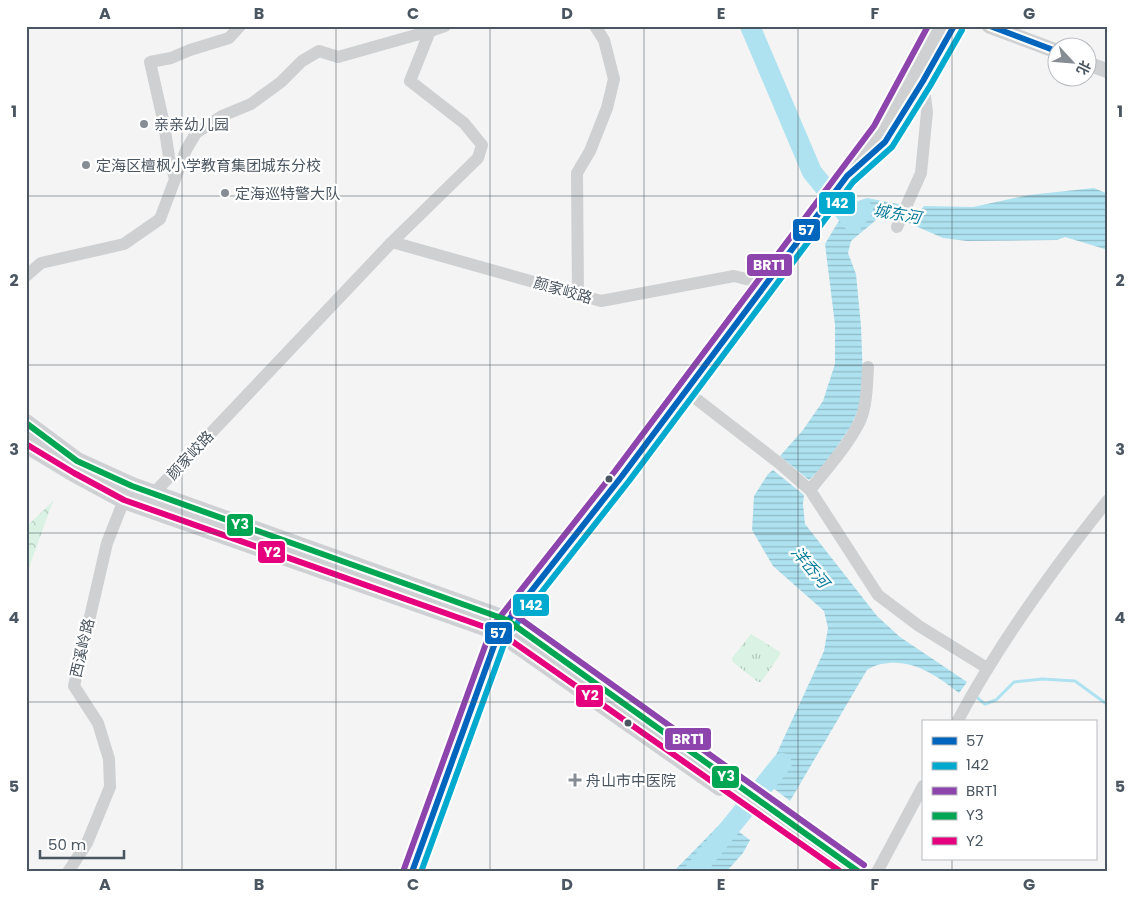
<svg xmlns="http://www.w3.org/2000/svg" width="1134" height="898" viewBox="0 0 1134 898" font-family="Poppins,'Noto Sans SC',sans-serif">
	<defs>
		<pattern id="forest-crowns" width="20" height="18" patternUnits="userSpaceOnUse" patternTransform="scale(1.25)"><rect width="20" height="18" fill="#d9f2e3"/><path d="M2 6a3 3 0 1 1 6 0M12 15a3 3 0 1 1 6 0" fill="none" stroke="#b2c7bb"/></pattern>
		<pattern id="park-tufts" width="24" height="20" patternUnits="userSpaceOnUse" patternTransform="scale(1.25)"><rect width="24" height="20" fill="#d9f2e3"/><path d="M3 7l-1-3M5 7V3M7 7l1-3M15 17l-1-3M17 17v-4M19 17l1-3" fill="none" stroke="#b2c7bb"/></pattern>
		<pattern id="water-rules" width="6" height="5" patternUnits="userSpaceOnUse" patternTransform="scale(1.25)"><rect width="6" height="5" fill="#aee2f0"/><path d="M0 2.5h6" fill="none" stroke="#90bac6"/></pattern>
	</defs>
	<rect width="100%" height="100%" fill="#f4f4f4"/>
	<path fill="url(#forest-crowns)" d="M 53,501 L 26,576 L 26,527 Z"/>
	<path fill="url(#park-tufts)" d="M 751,634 L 780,652 L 780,655 L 761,682 L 758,682 L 733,662 L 732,658 Z"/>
	<path fill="url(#water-rules)" d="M 1094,188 L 1108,194 L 1108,250 L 1065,237 L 1057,240 L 967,241 L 943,238 L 904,221 L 911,207 L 919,212 L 924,206 L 973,207 L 1029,195 Z
		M 867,198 L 903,205 L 897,218 L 891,219 L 882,215 L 851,241 L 848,253 L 856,274 L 861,326 L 863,380 L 861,403 L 851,426 L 825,464 L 809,480 L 780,456 L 803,430 L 823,401 L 835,364 L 835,325 L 825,244 C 836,227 846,203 867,198 Z
		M 773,470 L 804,495 L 803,504 L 805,524 L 877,616 L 900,637 L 967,682 L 959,693 C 938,677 917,661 889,663 C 880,664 875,665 867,670 L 790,801 L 764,781 L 824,651 L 828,628 L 824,611 L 773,566 L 752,530 L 754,496 L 768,474 Z
		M 721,823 L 727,823 L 750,840 L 743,853 L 726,872 L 673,872 Z"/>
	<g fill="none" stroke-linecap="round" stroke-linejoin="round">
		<path stroke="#aee2f0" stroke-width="3" d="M 975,696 L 985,704 L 996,700 L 1014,682 L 1042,679 L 1075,681 L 1108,705"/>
		<path stroke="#aee2f0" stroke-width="20" d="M 750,26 L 812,172 L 853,222 L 863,210
			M 694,872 L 782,763"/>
		<path stroke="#ced0d2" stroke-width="12" d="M 175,179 L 169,157 L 164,124 L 150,62 L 171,58 L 190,50 L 229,38 L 240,26
			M 897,227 L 921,173 L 927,112 L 923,81
			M 392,242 L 601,301 L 734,276 L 766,284
			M 26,276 L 41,263 L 124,244 L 160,219 L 186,150 L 196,133 L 222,116 L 251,104 L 281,82 L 302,61 L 319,51 L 338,57 L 430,31
			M 578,294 L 577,173 L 590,151 L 607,108 L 614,79 L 604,40 L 595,26
			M 686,391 L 779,463 L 810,490 L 878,595 L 919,626 L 987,668
			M 810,490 C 827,468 848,446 860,421 C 867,405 867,384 868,367
			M 154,493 L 392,242 L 478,158 L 482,145 L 464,123 L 410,81 L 430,31 L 445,26
			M 957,722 C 999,643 1052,570 1108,500
			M 68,872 L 87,843 L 110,787 L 109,759 L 98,723 L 74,686 L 107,543 L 124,500
			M 877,872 L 923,786"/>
		<path stroke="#ced0d2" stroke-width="15" d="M 989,26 L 1056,51
			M 1086,63 L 1108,71
			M 887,139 L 923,81 L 954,26
			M 412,872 L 499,632 L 622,476 L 881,131 L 938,26"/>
		<path stroke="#ced0d4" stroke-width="18" d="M 26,423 L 77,461 L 132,486 L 507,620 L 859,872
			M 26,444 L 74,473 L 124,500 L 499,632 L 720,787"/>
		<g stroke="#fff" stroke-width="10">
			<path id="bus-1" d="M 990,26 L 1056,51
				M 412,872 L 499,632 L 622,476 L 847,176 L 885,142 L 923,81 L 954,26"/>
		</g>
		<g stroke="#fff" stroke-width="10">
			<path id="bus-2" d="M 421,872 L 507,636 L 629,481 L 853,182 L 892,147 L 930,86 L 962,30"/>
		</g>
		<g stroke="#fff" stroke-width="10">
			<path id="bus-3" d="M 512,613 L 864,865
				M 404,869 L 492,627 L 615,471 L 874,126 L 928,26"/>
		</g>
		<g stroke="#fff" stroke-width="10">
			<path id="bus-4" d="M 26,423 L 77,461 L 132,486 L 507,620 L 859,872"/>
		</g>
		<g stroke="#fff" stroke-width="10">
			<path id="bus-5" d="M 26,444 L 74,473 L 124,500 L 499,632 L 841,872"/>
		</g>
		<use href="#bus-1" stroke="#0065bd" stroke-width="6"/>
		<use href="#bus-2" stroke="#00a9ce" stroke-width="6"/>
		<use href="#bus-3" stroke="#8e44ad" stroke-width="6"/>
		<use href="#bus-4" stroke="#00a651" stroke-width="6"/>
		<use href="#bus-5" stroke="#e5007d" stroke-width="6"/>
	</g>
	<path fill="none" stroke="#4a5661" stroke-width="1" stroke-opacity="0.55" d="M 182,26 L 182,872M 336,26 L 336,872M 490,26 L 490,872M 644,26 L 644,872M 798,26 L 798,872M 952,26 L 952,722M 26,196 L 1108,196M 26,365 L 1108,365M 26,533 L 1108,533M 26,702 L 1108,702M 952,859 L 952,872"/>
	<g fill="#868d94" stroke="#fff" stroke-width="2">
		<circle cx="144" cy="124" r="5"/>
		<circle cx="86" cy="165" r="5"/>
		<circle cx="225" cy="193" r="5"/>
		<path d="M572.5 772.5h5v5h5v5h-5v5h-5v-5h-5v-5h5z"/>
	</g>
	<g fill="#4a5661" stroke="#fff" stroke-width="2">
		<circle cx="609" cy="479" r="4.5"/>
		<circle cx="628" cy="723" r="4.5"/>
	</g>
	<g text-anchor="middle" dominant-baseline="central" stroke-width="4.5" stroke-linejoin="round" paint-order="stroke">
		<g font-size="15" fill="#4a5661" stroke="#fff" text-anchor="start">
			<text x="154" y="124">亲亲幼儿园</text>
			<text x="96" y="165">定海区檀枫小学教育集团城东分校</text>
			<text x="235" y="193">定海巡特警大队</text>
			<text x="586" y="780">舟山市中医院</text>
		</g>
		<g font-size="15" fill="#4a5661" stroke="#fff">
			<text transform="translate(563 290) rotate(16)">颜家峧路</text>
			<text transform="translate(190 455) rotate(-47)">颜家峧路</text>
			<text transform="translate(82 648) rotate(-77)">西溪岭路</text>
		</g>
		<g font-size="16" font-style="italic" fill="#0c7c9b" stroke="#fff">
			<text transform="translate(897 214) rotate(10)">城东河</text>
			<text transform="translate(810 567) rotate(50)">洋岙河</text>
		</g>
	</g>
	<g stroke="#fff" stroke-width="2">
		<rect x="818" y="191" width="38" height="24" rx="5" fill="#00a9ce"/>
		<rect x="792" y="218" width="29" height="24" rx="5" fill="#0065bd"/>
		<rect x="746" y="253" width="47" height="24" rx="5" fill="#8e44ad"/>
		<rect x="226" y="513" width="28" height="24" rx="5" fill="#00a651"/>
		<rect x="257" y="540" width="29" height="24" rx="5" fill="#e5007d"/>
		<rect x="512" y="593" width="38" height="24" rx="5" fill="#00a9ce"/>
		<rect x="484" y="621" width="29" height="24" rx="5" fill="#0065bd"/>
		<rect x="575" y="684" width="29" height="24" rx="5" fill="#e5007d"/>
		<rect x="664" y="727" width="48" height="24" rx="5" fill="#8e44ad"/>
		<rect x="711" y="765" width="29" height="24" rx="5" fill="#00a651"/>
	</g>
	<g font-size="14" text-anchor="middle" font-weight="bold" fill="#fff">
		<text x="837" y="208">142</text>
		<text x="806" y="235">57</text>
		<text x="769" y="270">BRT1</text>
		<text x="240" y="529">Y3</text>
		<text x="272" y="557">Y2</text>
		<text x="531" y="610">142</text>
		<text x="498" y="638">57</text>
		<text x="590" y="700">Y2</text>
		<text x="688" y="744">BRT1</text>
		<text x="726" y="781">Y3</text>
	</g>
	<rect width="1134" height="898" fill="none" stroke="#ffffff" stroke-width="55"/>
	<rect x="922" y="720" width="175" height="140" fill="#ffffff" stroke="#b7bbc0"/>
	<rect x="932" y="737" width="25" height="8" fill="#0065bd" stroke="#b7bbc0"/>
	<text x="966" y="746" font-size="15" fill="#4a5661">57</text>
	<rect x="932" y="762" width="25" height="8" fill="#00a9ce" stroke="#b7bbc0"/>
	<text x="966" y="770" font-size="15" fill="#4a5661">142</text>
	<rect x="932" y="787" width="25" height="8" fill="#8e44ad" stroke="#b7bbc0"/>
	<text x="966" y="796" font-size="15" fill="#4a5661">BRT1</text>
	<rect x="932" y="812" width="25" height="8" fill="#00a651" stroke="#b7bbc0"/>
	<text x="966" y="820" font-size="15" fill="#4a5661">Y3</text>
	<rect x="932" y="837" width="25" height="8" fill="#e5007d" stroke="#b7bbc0"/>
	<text x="966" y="846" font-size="15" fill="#4a5661">Y2</text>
	<g transform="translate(1072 62) rotate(116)"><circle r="24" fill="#ffffff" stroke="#b7bbc0"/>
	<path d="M0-4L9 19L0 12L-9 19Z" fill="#868d94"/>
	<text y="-8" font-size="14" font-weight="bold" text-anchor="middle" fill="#4a5661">北</text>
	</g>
	<path d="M40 850v8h84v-8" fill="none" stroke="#4a5661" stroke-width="2.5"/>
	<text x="48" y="850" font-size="15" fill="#4a5661" stroke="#ffffff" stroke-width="4" paint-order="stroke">50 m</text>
	<rect x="28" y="28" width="1078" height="842" fill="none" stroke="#4a5661" stroke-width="2"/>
	<g font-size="16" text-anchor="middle" font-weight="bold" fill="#4a5661">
		<text x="105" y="19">A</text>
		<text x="259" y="19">B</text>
		<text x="413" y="19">C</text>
		<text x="567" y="19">D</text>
		<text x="721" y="19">E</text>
		<text x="875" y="19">F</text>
		<text x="1029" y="19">G</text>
		<text x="14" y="117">1</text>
		<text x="1120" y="117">1</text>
		<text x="14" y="286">2</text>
		<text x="1120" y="286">2</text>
		<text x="14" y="455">3</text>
		<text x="1120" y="455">3</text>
		<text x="14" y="623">4</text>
		<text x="1120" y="623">4</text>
		<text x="14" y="792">5</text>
		<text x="1120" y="792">5</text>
		<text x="105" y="890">A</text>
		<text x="259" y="890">B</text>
		<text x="413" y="890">C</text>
		<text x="567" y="890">D</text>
		<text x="721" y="890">E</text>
		<text x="875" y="890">F</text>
		<text x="1029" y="890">G</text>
	</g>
</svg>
